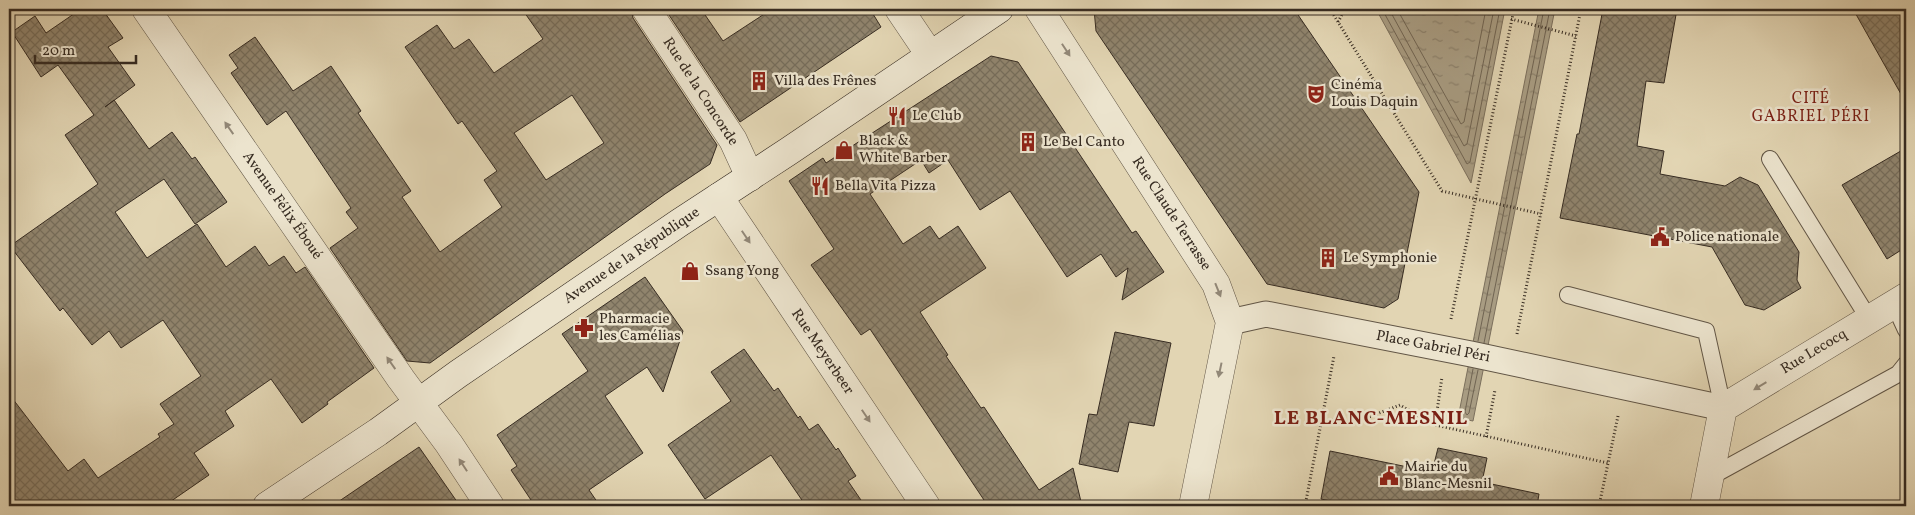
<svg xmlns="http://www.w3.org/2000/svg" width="1915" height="515" viewBox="0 0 1915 515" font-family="Vollkorn,serif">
	<defs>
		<pattern id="water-ripples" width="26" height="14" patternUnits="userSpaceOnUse" patternTransform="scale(1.25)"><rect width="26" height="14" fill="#a89c82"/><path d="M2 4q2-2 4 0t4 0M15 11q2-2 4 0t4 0" fill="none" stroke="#8a7f6a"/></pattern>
		<pattern id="building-cross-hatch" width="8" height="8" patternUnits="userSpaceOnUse" patternTransform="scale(1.25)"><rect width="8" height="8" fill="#90846d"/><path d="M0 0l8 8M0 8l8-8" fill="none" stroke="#766c59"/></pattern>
	</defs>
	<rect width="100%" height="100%" fill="#e2d5b3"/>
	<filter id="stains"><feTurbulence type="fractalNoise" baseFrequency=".004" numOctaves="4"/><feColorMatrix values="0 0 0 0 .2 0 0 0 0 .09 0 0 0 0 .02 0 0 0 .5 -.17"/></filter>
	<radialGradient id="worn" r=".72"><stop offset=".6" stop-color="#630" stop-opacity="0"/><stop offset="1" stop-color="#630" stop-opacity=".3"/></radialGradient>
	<path fill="url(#water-ripples)" stroke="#7b6f5c" d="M 1376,9 L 1505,9 L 1471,183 Z
		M 1539,9 L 1555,9 L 1473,421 L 1458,418 Z"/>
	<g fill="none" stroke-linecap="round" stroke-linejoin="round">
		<path stroke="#706452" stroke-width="1" d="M 1382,9 L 1467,164 L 1470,162 L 1500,9
			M 1389,9 L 1464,146 L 1467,144 L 1494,9
			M 1397,9 L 1461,124 L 1464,122 L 1486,9
			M 1478,341 L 1544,9
			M 1484,343 L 1550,9
			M 1473,369 L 1465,412 L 1467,415 L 1469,413 L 1478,370"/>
	</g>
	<path fill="url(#building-cross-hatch)" stroke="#372c22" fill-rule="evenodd" d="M 81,9 L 102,9 L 123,38 L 108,47 L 135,85 L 105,107 L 114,100 L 149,149 L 172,132 L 192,159 L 195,157 L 227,202 L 195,224 L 164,179 L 115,212 L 147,258 L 197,224 L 226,267 L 255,246 L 269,266 L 284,256 L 296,273 L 305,267 L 374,368 L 327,402 L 328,404 L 302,423 L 271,379 L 225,411 L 234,426 L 194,453 L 209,475 L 164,506 L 9,506 L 9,394 L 68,471 L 84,459 L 98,478 L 160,437 L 158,434 L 174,424 L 160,404 L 201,376 L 163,320 L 121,348 L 109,331 L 92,345 L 63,308 L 60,311 L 10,246 L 98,184 L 65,135 L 94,115 L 58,65 L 41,77 L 12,32 L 35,16 L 46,33 Z
		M 522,9 L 631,9 L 633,18 L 717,145 L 710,164 L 665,194 L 430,363 L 407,361 L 330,248 L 358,228 L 346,212 L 351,208 L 286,111 L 267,125 L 231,73 L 238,68 L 229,55 L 255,37 L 293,91 L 331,66 L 361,111 L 358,113 L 411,191 L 402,197 L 440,252 L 502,207 L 484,180 L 497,171 L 462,121 L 458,124 L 405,47 L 437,25 L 454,49 L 469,39 L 494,73 L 543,39 ZM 572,95 L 604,143 L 546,180 L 514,133 Z
		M 665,9 L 701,9 L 723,41 L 772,9 L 870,9 L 881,27 L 740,122 Z
		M 1094,9 L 1294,9 L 1419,192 L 1398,299 L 1384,308 L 1267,284 L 1096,31 Z
		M 1603,9 L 1677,9 L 1664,83 L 1646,81 L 1637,146 L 1664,151 L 1660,174 L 1725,186 L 1740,177 L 1758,185 L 1799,252 L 1797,280 L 1801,288 L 1764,310 L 1745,305 L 1712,247 L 1560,218 L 1577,134 L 1579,134 Z
		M 1853,9 L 1906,9 L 1906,103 Z
		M 991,56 L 1018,62 L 1132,233 L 1136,231 L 1164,272 L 1122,300 L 1128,268 L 1116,277 L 1101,254 L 1067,277 L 1010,191 L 980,210 L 948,160 L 929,173 L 921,160 L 870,194 L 903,244 L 930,226 L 939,239 L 958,226 L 986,268 L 920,312 L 948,355 L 946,356 L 981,408 L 984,407 L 1039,490 L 1073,468 L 1082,506 L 988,506 L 870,329 L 861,335 L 811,265 L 834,249 L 789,181 L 823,158 L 826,163 Z
		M 1906,148 L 1906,247 L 1887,259 L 1842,185 Z
		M 645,277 L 683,331 L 663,392 L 647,367 L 605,396 L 643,453 L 589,490 L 600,506 L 535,506 L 511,470 L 517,466 L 497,435 L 588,371 L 562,334 Z
		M 1115,332 L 1171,343 L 1154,426 L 1129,422 L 1118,472 L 1079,464 L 1089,414 L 1097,415 Z
		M 744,349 L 774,391 L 778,388 L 798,418 L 800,416 L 809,430 L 818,424 L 836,450 L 838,448 L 856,476 L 848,481 L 865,506 L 806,506 L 771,455 L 705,499 L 668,445 L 731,401 L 711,372 Z
		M 419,447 L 460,506 L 332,506 Z
		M 1438,448 L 1487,458 L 1482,482 L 1539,494 L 1537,506 L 1356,506 L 1321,499 L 1330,451 L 1432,472 Z"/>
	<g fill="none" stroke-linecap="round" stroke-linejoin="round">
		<g stroke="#625646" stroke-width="18">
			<path id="service" d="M 1770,159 L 1869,319
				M 1568,295 L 1706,331 L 1723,408
				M 1894,304 L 1906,330
				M 1710,477 L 1898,374 L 1906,364"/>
		</g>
		<g stroke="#625646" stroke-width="27">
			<path id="pedestrian" d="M 1230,322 L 1266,314 L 1471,354 L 1723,408"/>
		</g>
		<g stroke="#625646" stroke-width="29">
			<path id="minor" d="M 146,9 L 401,379 L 449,444 L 490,506
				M 646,9 L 733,140 L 750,177
				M 899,9 L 930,55
				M 1039,9 L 1216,284 L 1230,322 L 1193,506
				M 719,197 L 926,506
				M 1704,506 L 1723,408 L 1906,297"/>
		</g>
		<g stroke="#372c22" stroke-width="29">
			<path id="secondary" d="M 267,506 L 378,432 L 458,374 L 679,223 L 789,151 L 999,9"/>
		</g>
		<path stroke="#372c22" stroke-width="3" stroke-dasharray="1 2.5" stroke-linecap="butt" d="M 1330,9 L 1442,191 L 1541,214
			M 1511,19 L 1576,36
			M 1338,22 L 1345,9
			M 1451,319 L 1514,9
			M 1517,334 L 1581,9
			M 1322,419 L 1353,423 L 1400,405 L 1435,425 L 1608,463
			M 1435,425 L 1442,377
			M 1486,437 L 1495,390
			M 1305,506 L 1334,356
			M 1599,506 L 1618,416"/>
		<use href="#service" stroke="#ece4ce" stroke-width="16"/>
		<use href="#pedestrian" stroke="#ece4ce" stroke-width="25"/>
		<use href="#minor" stroke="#ece4ce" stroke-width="28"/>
		<use href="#secondary" stroke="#ece4ce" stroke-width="28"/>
	</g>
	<defs><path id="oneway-solid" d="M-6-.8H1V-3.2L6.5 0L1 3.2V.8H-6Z" transform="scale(1.25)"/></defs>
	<g fill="#928878">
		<use href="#oneway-solid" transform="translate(1066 50) rotate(57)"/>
		<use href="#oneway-solid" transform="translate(229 128) rotate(-125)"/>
		<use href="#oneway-solid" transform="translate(746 237) rotate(56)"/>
		<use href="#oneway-solid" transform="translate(1218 290) rotate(68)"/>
		<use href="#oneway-solid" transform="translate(391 363) rotate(-125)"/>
		<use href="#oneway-solid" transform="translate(1220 370) rotate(102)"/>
		<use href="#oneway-solid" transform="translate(1760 386) rotate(149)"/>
		<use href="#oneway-solid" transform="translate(866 416) rotate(56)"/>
		<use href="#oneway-solid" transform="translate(463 465) rotate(-123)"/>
	</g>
	<defs>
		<g id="building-bare" transform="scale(1.5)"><path d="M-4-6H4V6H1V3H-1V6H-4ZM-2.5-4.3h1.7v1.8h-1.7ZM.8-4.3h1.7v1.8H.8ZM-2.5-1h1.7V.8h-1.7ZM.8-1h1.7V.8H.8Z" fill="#8f2418" stroke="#ece4ce" stroke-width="2.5" paint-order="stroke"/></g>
		<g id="theatre-bare" transform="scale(1.5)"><path d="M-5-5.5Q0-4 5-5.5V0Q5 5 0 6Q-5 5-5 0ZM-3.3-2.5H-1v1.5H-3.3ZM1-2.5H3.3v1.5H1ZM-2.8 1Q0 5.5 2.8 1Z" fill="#8f2418" stroke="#ece4ce" stroke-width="2.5" paint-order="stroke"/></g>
		<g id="restaurant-bare" transform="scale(1.5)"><path d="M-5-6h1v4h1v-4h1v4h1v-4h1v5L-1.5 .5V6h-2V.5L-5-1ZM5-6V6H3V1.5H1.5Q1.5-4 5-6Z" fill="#8f2418" stroke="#ece4ce" stroke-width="2.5" paint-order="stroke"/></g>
		<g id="shop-bare" transform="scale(1.5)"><path d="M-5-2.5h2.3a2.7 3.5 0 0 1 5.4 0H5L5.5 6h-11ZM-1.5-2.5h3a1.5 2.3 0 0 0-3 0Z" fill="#8f2418" stroke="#ece4ce" stroke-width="2.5" paint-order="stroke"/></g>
		<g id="civic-bare" transform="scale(1.5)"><path d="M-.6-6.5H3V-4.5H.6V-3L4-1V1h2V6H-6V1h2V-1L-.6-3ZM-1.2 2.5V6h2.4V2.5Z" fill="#8f2418" stroke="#ece4ce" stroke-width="2.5" paint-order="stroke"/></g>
		<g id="pharmacy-bare" transform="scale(1.5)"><path d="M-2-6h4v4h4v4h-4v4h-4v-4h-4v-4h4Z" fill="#8f2418" stroke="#ece4ce" stroke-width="2.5" paint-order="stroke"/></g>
	</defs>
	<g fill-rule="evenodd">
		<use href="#building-bare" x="759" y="81"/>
		<use href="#theatre-bare" x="1316" y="94"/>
		<use href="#restaurant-bare" x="897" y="116"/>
		<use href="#building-bare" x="1028" y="142"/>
		<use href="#shop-bare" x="844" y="150"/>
		<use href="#restaurant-bare" x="820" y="186"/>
		<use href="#civic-bare" x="1660" y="237"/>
		<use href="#building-bare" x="1328" y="258"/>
		<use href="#shop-bare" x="690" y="271"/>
		<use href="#pharmacy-bare" x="584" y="328"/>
		<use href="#civic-bare" x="1389" y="476"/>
	</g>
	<g text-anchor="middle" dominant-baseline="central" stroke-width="5" stroke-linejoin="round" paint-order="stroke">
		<g font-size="15" fill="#372c22" stroke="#ece4ce" text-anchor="start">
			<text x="774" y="81">Villa des Frênes</text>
			<text x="1331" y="85">Cinéma<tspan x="1331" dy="17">Louis Daquin</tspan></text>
			<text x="912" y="116">Le Club</text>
			<text x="859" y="141">Black &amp;<tspan x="859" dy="17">White Barber</tspan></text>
			<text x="1043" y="142">Le Bel Canto</text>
			<text x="835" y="186">Bella Vita Pizza</text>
			<text x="1675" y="237">Police nationale</text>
			<text x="1343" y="258">Le Symphonie</text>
			<text x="705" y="271">Ssang Yong</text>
			<text x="599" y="319">Pharmacie<tspan x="599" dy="17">les Camélias</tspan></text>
			<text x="1404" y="467">Mairie du<tspan x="1404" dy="17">Blanc-Mesnil</tspan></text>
		</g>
		<g font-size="15" fill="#372c22" stroke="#ece4ce">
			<text transform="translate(700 92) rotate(57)">Rue de la Concorde</text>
			<text transform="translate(282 206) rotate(55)">Avenue Félix Éboué</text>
			<text transform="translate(1171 214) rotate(57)">Rue Claude Terrasse</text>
			<text transform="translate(632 256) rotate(-34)">Avenue de la République</text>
			<text transform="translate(1433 347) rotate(11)">Place Gabriel Péri</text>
			<text transform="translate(822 352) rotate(56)">Rue Meyerbeer</text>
			<text transform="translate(1814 352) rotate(-31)">Rue Lecocq</text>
		</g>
		<g font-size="16" letter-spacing="1" fill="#7a1f14" stroke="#ece4ce">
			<text x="1811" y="99">CITÉ<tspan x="1811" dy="18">GABRIEL PÉRI</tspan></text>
		</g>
		<g font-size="20" font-weight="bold" letter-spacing="1" fill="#7a1f14" stroke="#ece4ce">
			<text x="1371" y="419">LE BLANC-MESNIL</text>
		</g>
	</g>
	<rect width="1915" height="515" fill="none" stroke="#e2d5b3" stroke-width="30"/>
	<rect x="10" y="10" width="1895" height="495" fill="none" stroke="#372c22" stroke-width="2.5"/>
	<rect x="15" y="15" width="1885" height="485" fill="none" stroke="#372c22"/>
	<path d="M35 55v8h101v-8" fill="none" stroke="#372c22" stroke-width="2.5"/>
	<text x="42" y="55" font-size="15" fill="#372c22" stroke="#ece4ce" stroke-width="4" paint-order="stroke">20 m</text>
	<rect width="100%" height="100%" filter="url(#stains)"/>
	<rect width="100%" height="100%" fill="url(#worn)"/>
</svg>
